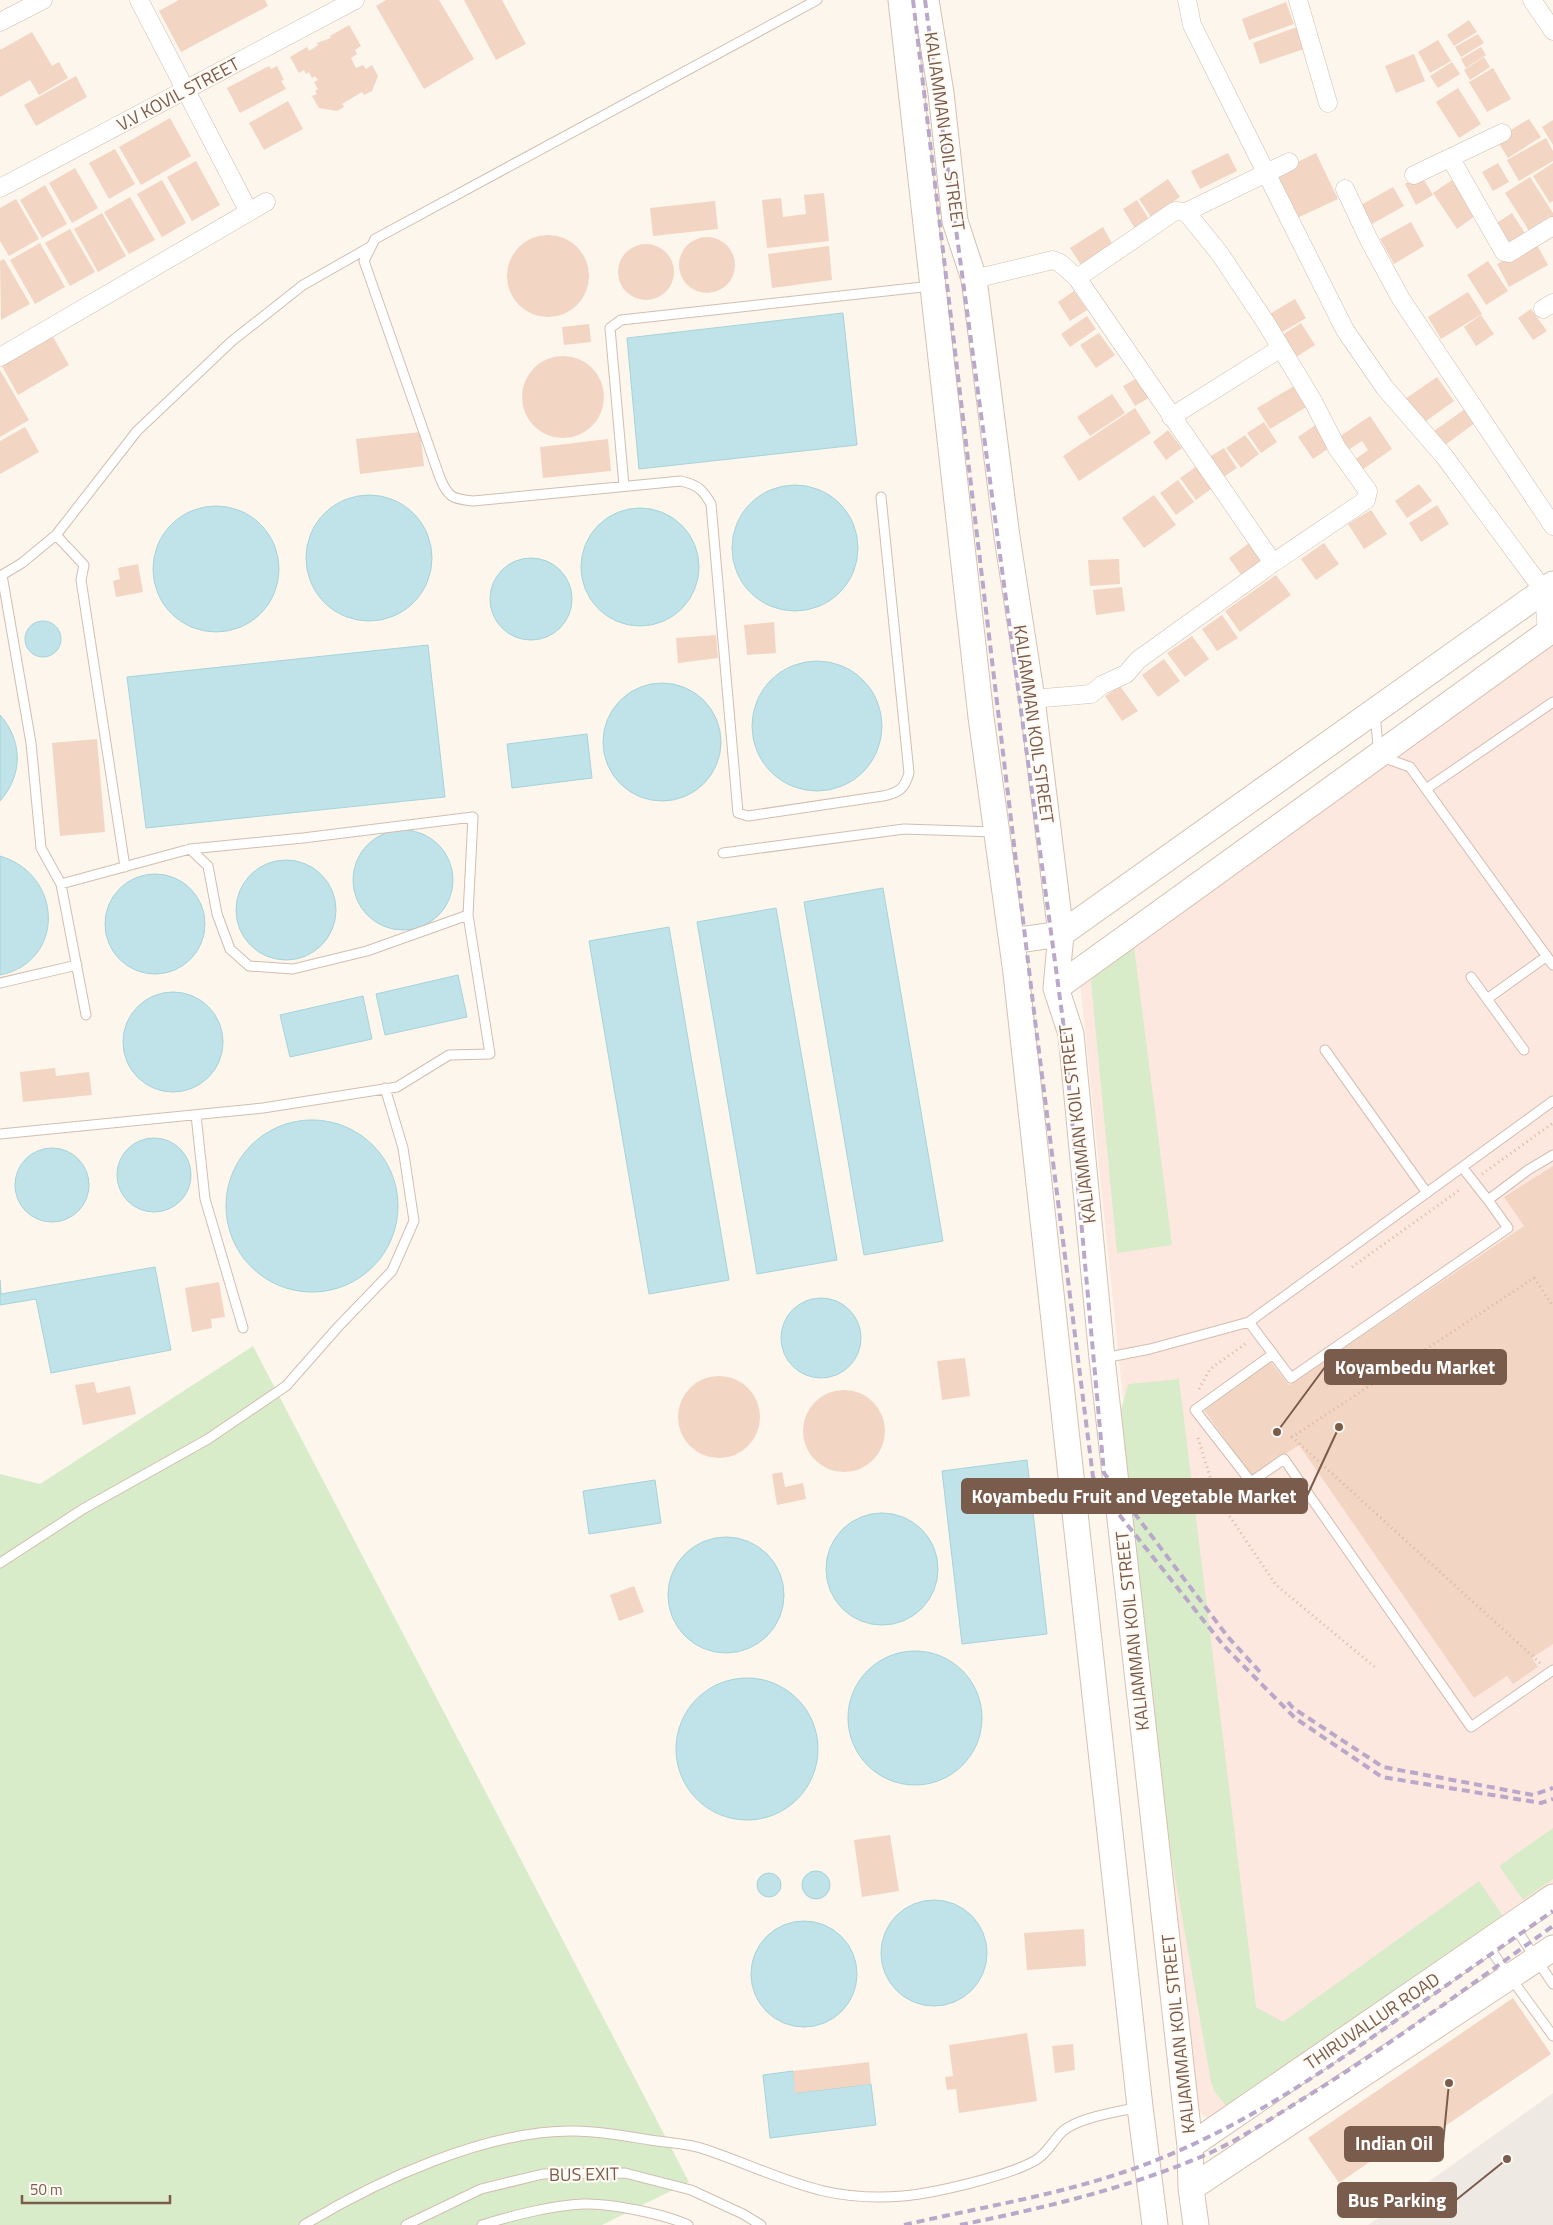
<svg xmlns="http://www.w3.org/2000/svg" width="1553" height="2225" viewBox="0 0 1553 2225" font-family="'Titillium Web',sans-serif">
	<rect width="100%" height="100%" fill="#fdf6ec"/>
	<path fill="#fde8e0" d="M 1553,638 L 1553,1891 L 1211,2121 L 1200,2113 L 1196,2106 L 1078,962 Z"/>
	<path fill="#efe9e4" d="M 1553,2093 L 1553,2225 L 1368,2225 Z"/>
	<path fill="#d8ecc9" d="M 1133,938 L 1172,1245 L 1117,1253 L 1091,982 L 1094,971 Z
		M 253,1346 L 689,2182 L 602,2225 L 0,2225 L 0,1474 L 40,1484 Z
		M 1179,1379 L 1256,2007 L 1283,2022 L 1479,1881 L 1503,1916 L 1232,2113 L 1214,2091 L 1211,2082 L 1104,1473 L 1128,1384 Z
		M 1553,1828 L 1553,1879 L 1523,1900 L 1499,1866 Z"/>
	<path fill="#bfe3e8" stroke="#a5d3da" d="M 843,313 L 857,445 L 639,469 L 627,338 Z
		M732 548a63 63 0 1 1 126 0a63 63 0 1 1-126 0Z
		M306 558a63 63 0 1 1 126 0a63 63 0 1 1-126 0Z
		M153 569a63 63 0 1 1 126 0a63 63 0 1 1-126 0Z
		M581 567a59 59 0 1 1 118 0a59 59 0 1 1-118 0Z
		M490 599a41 41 0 1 1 82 0a41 41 0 1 1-82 0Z
		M25 639a18 18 0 1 1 36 0a18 18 0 1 1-36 0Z
		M 428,645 L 445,797 L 146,828 L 127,677 Z
		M752 726a65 65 0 1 1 130 0a65 65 0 1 1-130 0Z
		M603 742a59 59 0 1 1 118 0a59 59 0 1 1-118 0Z
		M 0,715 C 23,741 23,775 0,801 Z
		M 587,734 L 592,778 L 512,788 L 507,744 Z
		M353 880a50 50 0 1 1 100 0a50 50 0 1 1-100 0Z
		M 0,856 C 64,875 65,962 0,975 Z
		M236 910a50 50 0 1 1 100 0a50 50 0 1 1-100 0Z
		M105 924a50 50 0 1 1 100 0a50 50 0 1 1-100 0Z
		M 883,888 L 943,1241 L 864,1255 L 804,902 Z
		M 776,908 L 837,1260 L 757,1274 L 697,922 Z
		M 669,927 L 729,1280 L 649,1294 L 589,941 Z
		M 458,975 L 467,1017 L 385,1035 L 376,994 Z
		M123 1042a50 50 0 1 1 100 0a50 50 0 1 1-100 0Z
		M 363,996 L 372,1039 L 290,1057 L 280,1015 Z
		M226 1206a86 86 0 1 1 172 0a86 86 0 1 1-172 0Z
		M117 1175a37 37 0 1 1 74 0a37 37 0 1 1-74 0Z
		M15 1185a37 37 0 1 1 74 0a37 37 0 1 1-74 0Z
		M 155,1267 L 171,1350 L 51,1373 L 36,1299 L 0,1305 L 0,1280 L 1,1294 Z
		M781 1338a40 40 0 1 1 80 0a40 40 0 1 1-80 0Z
		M 1027,1460 L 1047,1634 L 962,1644 L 942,1471 Z
		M 655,1480 L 661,1523 L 589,1534 L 583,1491 Z
		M826 1569a56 56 0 1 1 112 0a56 56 0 1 1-112 0Z
		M668 1595a58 58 0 1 1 116 0a58 58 0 1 1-116 0Z
		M848 1718a67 67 0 1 1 134 0a67 67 0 1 1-134 0Z
		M676 1749a71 71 0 1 1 142 0a71 71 0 1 1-142 0Z
		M802 1885a14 14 0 1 1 28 0a14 14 0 1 1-28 0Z
		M757 1885a12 12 0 1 1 24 0a12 12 0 1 1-24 0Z
		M881 1953a53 53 0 1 1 106 0a53 53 0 1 1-106 0Z
		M751 1974a53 53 0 1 1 106 0a53 53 0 1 1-106 0Z
		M 793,2071 L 796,2093 L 871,2084 L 876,2125 L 770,2138 L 763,2075 Z"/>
	<path fill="#f3d5c3" d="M 179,0 L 265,0 L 268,6 L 181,52 L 159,11 Z
		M 386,0 L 439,0 L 474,59 L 424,89 L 376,6 Z
		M 464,0 L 502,0 L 526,44 L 496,60 Z
		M 1286,2 L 1294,24 L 1249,40 L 1242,19 Z
		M 1469,20 L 1477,32 L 1454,46 L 1447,35 Z
		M 349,25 L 361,46 L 355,50 L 357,54 L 351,58 L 356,68 L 363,65 L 366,69 L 372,65 L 378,76 L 372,91 L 364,95 L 362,92 L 342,104 L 344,107 L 337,111 L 319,108 L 312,96 L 317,94 L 315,91 L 318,89 L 314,82 L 318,80 L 315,76 L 312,78 L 309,72 L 306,74 L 304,70 L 299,73 L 290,57 L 307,47 L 309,51 L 318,45 L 317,43 L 331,38 L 330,36 Z
		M 1297,27 L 1304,49 L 1260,64 L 1253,43 Z
		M 32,32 L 52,66 L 59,62 L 68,78 L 39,95 L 30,80 L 0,97 L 0,50 Z
		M 1478,34 L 1484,43 L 1461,57 L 1455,47 Z
		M 1438,40 L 1451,61 L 1430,73 L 1418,52 Z
		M 1481,47 L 1486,55 L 1466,68 L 1461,59 Z
		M 1414,54 L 1425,81 L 1396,93 L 1385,66 Z
		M 1484,57 L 1490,67 L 1470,80 L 1464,70 Z
		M 1452,62 L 1460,74 L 1438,88 L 1430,76 Z
		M 269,66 L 271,69 L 277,66 L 284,80 L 281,81 L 286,89 L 240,113 L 227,88 Z
		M 1493,68 L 1511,99 L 1487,112 L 1469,82 Z
		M 76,76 L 87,97 L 36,126 L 24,105 Z
		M 1458,88 L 1481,124 L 1459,138 L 1436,102 Z
		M 288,101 L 303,129 L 264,150 L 249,123 Z
		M 170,118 L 191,156 L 141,185 L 119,147 Z
		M 1529,119 L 1541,137 L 1508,158 L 1496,139 Z
		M 1553,120 L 1553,145 L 1542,127 Z
		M 1546,138 L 1553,151 L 1553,161 L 1519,181 L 1507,160 Z
		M 115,149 L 135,184 L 109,199 L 89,163 Z
		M 1228,153 L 1237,171 L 1200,189 L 1191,171 Z
		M 1316,153 L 1338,199 L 1293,220 L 1271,175 Z
		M 196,161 L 220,205 L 192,221 L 167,177 Z
		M 1498,163 L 1509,182 L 1493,191 L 1482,172 Z
		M 1553,163 L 1553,201 L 1550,203 L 1533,176 Z
		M 75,168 L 98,208 L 72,223 L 49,183 Z
		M 1421,175 L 1433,195 L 1416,205 L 1405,184 Z
		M 1530,177 L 1553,213 L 1553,220 L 1531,234 L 1505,193 Z
		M 1168,179 L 1180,197 L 1151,217 L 1139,199 Z
		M 162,180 L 186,223 L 162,237 L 137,194 Z
		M 1452,180 L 1475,216 L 1457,229 L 1433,193 Z
		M 45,185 L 67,224 L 42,238 L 20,200 Z
		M 1393,187 L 1404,206 L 1372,224 L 1361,205 Z
		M 824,193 L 829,241 L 767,248 L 762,200 L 781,198 L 783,217 L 806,214 L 804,195 Z
		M 130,197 L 155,240 L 129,254 L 104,212 Z
		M 16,199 L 39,239 L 9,256 L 0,241 L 0,208 Z
		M 1137,200 L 1150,221 L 1136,230 L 1123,209 Z
		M 715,201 L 718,229 L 653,236 L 650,208 Z
		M 102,213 L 126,256 L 98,272 L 74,229 Z
		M 1512,213 L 1526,235 L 1508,246 L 1495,224 Z
		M 1411,222 L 1424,246 L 1394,264 L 1380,239 Z
		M 1103,227 L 1115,249 L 1083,268 L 1070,248 Z
		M 70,229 L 95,272 L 70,286 L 45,243 Z
		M507 276a41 41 0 1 1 82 0a41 41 0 1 1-82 0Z
		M679 265a28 28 0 1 1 56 0a28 28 0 1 1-56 0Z
		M 40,243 L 65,287 L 35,304 L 10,260 Z
		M 1536,243 L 1548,265 L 1509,287 L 1497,264 Z
		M618 272a28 28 0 1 1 56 0a28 28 0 1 1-56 0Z
		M 829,246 L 832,280 L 772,288 L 768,254 Z
		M 4,259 L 30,304 L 1,320 L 0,261 Z
		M 1488,261 L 1508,291 L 1486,305 L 1467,275 Z
		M 1074,291 L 1087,310 L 1070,321 L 1058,302 Z
		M 1468,292 L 1482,314 L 1441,339 L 1428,317 Z
		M 1295,299 L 1306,318 L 1279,334 L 1268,315 Z
		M 1531,309 L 1547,331 L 1533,340 L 1518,318 Z
		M 1481,315 L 1494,334 L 1476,346 L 1464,327 Z
		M 1087,316 L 1096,329 L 1070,347 L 1061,334 Z
		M 1301,323 L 1315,345 L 1293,359 L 1279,337 Z
		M 589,324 L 591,342 L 564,345 L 562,327 Z
		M 1099,333 L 1115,355 L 1096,368 L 1080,345 Z
		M 53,337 L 69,365 L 18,395 L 2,366 Z
		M522 397a41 41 0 1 1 82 0a41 41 0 1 1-82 0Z
		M 0,370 L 29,420 L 0,437 Z
		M 1141,376 L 1152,396 L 1135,406 L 1123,386 Z
		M 1437,377 L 1454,401 L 1422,424 L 1405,399 Z
		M 1296,385 L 1308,406 L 1270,429 L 1257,408 Z
		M 1112,394 L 1125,413 L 1090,436 L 1077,417 Z
		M 1135,408 L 1151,433 L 1079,481 L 1063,456 Z
		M 1465,409 L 1475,423 L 1445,445 L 1434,431 Z
		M 1370,416 L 1392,449 L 1359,472 L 1352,462 L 1368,450 L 1362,441 L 1345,452 L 1336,439 Z
		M 1264,422 L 1277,442 L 1261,453 L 1247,433 Z
		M 1317,424 L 1332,446 L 1313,459 L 1298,437 Z
		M 25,427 L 39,452 L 0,474 L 0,441 Z
		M 1168,430 L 1182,448 L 1166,460 L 1153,442 Z
		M 420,432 L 424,466 L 360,474 L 356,439 Z
		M 1245,435 L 1259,454 L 1241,468 L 1226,448 Z
		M 608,439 L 611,471 L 543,478 L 540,447 Z
		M 1224,448 L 1237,468 L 1220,479 L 1206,459 Z
		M 1200,464 L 1215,486 L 1196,500 L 1180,478 Z
		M 1178,480 L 1194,502 L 1176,515 L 1160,493 Z
		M 1419,484 L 1432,501 L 1407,518 L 1395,501 Z
		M 1154,495 L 1176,525 L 1144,548 L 1122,518 Z
		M 1437,505 L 1449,524 L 1421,542 L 1409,523 Z
		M 1371,510 L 1387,534 L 1364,549 L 1348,524 Z
		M 1252,541 L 1265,559 L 1242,576 L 1229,558 Z
		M 1324,543 L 1339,564 L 1316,580 L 1301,559 Z
		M 1119,559 L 1120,584 L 1090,586 L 1088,560 Z
		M 138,564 L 143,592 L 116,597 L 113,581 L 120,579 L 118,568 Z
		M 1276,575 L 1291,595 L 1240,632 L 1225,611 Z
		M 1122,587 L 1125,611 L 1096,615 L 1093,590 Z
		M 1222,615 L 1238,638 L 1217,651 L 1202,629 Z
		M 774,622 L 776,653 L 747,655 L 744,625 Z
		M 716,635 L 718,658 L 678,663 L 676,638 Z
		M 1192,636 L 1209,659 L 1185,677 L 1167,653 Z
		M 1164,659 L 1180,681 L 1158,697 L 1142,675 Z
		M 1120,686 L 1138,711 L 1122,721 L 1105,696 Z
		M 97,739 L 105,832 L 60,836 L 52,743 Z
		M 55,1068 L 56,1076 L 89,1072 L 92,1095 L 23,1102 L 20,1072 Z
		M 1553,1166 L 1553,1644 L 1532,1658 L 1538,1667 L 1513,1684 L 1507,1676 L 1474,1698 L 1299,1445 L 1252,1477 L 1204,1410 L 1270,1361 L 1289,1385 L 1524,1226 L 1504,1197 Z
		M 219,1282 L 225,1317 L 211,1319 L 212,1328 L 192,1332 L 185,1288 Z
		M 965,1358 L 970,1396 L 942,1400 L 937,1361 Z
		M678 1417a41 41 0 1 1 82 0a41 41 0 1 1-82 0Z
		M 94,1382 L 97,1393 L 130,1386 L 136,1414 L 83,1425 L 75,1385 Z
		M803 1431a41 41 0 1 1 82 0a41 41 0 1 1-82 0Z
		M 782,1472 L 785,1487 L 803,1483 L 806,1499 L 777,1505 L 772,1474 Z
		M 634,1586 L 644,1612 L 619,1621 L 610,1595 Z
		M 890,1835 L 899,1891 L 862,1897 L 854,1840 Z
		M 1084,1929 L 1086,1966 L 1027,1970 L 1024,1933 Z
		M 1513,1998 L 1551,2054 L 1407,2152 L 1400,2141 L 1339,2183 L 1308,2138 Z
		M 1027,2033 L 1037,2101 L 959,2113 L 956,2089 L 947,2090 L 945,2077 L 953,2076 L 949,2045 Z
		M 1073,2044 L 1075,2070 L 1055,2073 L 1052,2046 Z
		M 869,2062 L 871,2084 L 795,2093 L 793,2071 Z"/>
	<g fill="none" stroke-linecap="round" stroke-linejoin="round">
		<g stroke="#d1beb0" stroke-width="11">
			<path id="lane" d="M 817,0 L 375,239 L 364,261 L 440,478 C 448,497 452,499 473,501 L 681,481 C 698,485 703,490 711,504 L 738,813 L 748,816 L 883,796 C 899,793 905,788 909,773 L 881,497
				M 624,486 L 610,328 L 621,320 L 932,286
				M 56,535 L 137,431 L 232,341 L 303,285 L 370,247
				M 2,575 L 22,563 L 56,535 L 84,565 L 81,580 L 125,867
				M 0,576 L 2,575 L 31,743 L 41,848 L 61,884 L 86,1015
				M 1375,714 L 1379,756 L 1410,767 L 1553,965
				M 1426,789 L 1553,702
				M 190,849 L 303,838 L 473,817 L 468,915
				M 723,853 L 904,829 L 995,832
				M 1471,977 L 1524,1050
				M 0,983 L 77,965
				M 1487,999 L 1547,956
				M 1325,1050 L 1427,1193
				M 1553,1101 L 1249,1322 L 1291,1378 L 1508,1228 L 1488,1200 L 1528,1170 L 1553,1155
				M 196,1115 L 205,1199 L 243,1328
				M 0,1134 L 263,1108 L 397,1087 L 449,1055 L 490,1054 L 468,915 L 367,951 L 293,969 L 249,966 L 230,949 L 217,914 L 208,866 L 190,849 L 61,884
				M 1462,1167 L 1488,1200
				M 1273,1354 L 1195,1410 L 1251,1482 L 1284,1459 L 1471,1727 L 1553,1670
				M 1104,1358 L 1150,1349 L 1249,1322
				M 0,1563 L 83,1509 L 208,1439 L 286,1386 L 338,1327 L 392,1271 L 414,1221 L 403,1148 L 385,1088
				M 1514,1926 L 1553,1984
				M 1487,1945 L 1553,2036
				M 304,2225 C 378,2180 487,2130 574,2131 C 599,2131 625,2136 650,2140 C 668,2143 689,2143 707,2150 C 780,2175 821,2203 903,2196 C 935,2193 1009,2176 1036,2160 C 1048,2153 1053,2140 1063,2131 C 1080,2117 1118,2112 1139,2107
				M 406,2225 L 481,2189 L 543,2174 L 625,2173 L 691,2190 L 743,2214 L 761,2225
				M 482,2225 C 510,2216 554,2205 583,2204 C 610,2203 664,2214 688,2225"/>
		</g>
		<g stroke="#d1beb0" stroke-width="19">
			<path id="street" d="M 139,0 L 249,212
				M 1187,0 L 1192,25 L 1345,330 L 1385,388 L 1444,456 L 1544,591 L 1547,634
				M 1298,0 L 1328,103
				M 1532,0 L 1553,31
				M 0,22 L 43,0
				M 1451,159 L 1504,252 L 1509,253 L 1553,226
				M 1414,175 L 1502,133
				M 0,188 L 355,0
				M 1345,189 L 1369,240 L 1401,299 L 1553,526
				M 1186,212 L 1220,254 L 1266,323 L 1314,403 L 1337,448 L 1368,491 L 1366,500 L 1273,563
				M 1077,278 L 1175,211 L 1186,212 L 1289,162
				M 974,279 L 1053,260 L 1060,263 L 1077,278 L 1273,563 L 1138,660 L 1126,674 L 1102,685 L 1091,694 L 1032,699
				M 1543,309 L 1553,303
				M 0,357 L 266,202
				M 1171,417 L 1281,348"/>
		</g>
		<g stroke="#d6c0b0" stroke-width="27">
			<path id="secondary" d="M 901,0 L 981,717 L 1016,973 L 1140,2107 L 1155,2225
				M 926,0 L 941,93 L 955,221 L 974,279 L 1007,537 L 1032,699 L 1061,934 L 1056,988 L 1071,1034 L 1102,1358 L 1190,2146 L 1191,2188 L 1196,2225
				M 1012,941 L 1061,934 L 1553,584
				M 1056,988 L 1553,629
				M 1190,2146 L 1553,1897
				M 1191,2188 L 1553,1948"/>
		</g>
		<path stroke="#d9b8a5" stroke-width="3" stroke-dasharray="1 4" stroke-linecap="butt" d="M 1482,1174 L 1553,1123
			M 1352,1267 L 1461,1189
			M 1199,1389 L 1210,1369 L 1248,1342
			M 1198,1438 L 1216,1496 L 1276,1585 L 1376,1668
			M 1540,1663 L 1292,1437 L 1534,1278 L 1553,1306"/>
		<use href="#lane" stroke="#fff" stroke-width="9"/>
		<use href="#street" stroke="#fff" stroke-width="18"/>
		<use href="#secondary" stroke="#fff" stroke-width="25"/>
		<path stroke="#b9a8c9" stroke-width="4" stroke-dasharray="8 5" stroke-linecap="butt" d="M 913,0 L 1035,1020 L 1093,1477 L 1109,1502 L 1224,1646 L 1295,1718 L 1382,1777 L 1541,1803 L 1553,1799
			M 925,0 L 1063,1021 L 1104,1473 L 1228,1637 L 1260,1672
			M 1288,1702 L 1293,1708 L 1383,1767 L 1533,1795 L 1553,1788
			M 904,2225 C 977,2208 1053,2196 1124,2172 C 1225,2138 1312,2080 1398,2019 C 1450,1983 1501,1947 1553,1911
			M 960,2225 C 1043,2208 1125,2189 1203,2156 C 1237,2141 1269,2120 1301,2100 C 1388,2047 1470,1985 1553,1926"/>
	</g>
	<g text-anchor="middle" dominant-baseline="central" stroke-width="4.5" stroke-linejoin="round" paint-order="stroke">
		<g font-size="18" fill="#7a5c4d" stroke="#fffaf3">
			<text transform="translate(178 94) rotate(-28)">V.V KOVIL STREET</text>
			<text transform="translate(945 131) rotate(82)">KALIAMMAN KOIL STREET</text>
			<text transform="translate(1034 724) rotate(82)">KALIAMMAN KOIL STREET</text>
			<text transform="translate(1077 1124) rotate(-97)">KALIAMMAN KOIL STREET</text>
			<text transform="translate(1132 1631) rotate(-96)">KALIAMMAN KOIL STREET</text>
			<text transform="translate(1372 2021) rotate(-34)">THIRUVALLUR ROAD</text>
			<text transform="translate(1178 2034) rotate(-96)">KALIAMMAN KOIL STREET</text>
			<text transform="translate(584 2174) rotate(-1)">BUS EXIT</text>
		</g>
	</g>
	<path fill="none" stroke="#7a5c4d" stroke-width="2" d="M1277 1432L1325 1367M1339 1427L1307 1496M1449 2083L1443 2144M1507 2159L1456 2200"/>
	<g fill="#7a5c4d" stroke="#fffaf3" stroke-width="2">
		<circle cx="1277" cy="1432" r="5"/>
		<circle cx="1339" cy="1427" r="5"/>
		<circle cx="1449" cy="2083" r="5"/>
		<circle cx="1507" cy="2159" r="5"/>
	</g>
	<g fill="#7a5c4d" stroke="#7a5c4d" stroke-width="2">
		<rect x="1325" y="1350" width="181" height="34" rx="5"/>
		<rect x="962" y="1479" width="345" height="34" rx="5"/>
		<rect x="1345" y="2127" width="98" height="34" rx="5"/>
		<rect x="1338" y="2183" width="118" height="34" rx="5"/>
	</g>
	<g font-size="19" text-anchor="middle" font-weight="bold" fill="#fff">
		<text x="1415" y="1374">Koyambedu Market</text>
		<text x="1134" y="1503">Koyambedu Fruit and Vegetable Market</text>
		<text x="1394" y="2150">Indian Oil</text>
		<text x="1397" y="2207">Bus Parking</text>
	</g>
	<path d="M22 2195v8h148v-8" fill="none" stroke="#7a5c4d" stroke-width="2.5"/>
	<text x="30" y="2195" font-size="15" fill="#7a5c4d" stroke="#fffaf3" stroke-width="4" paint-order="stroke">50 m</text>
</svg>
